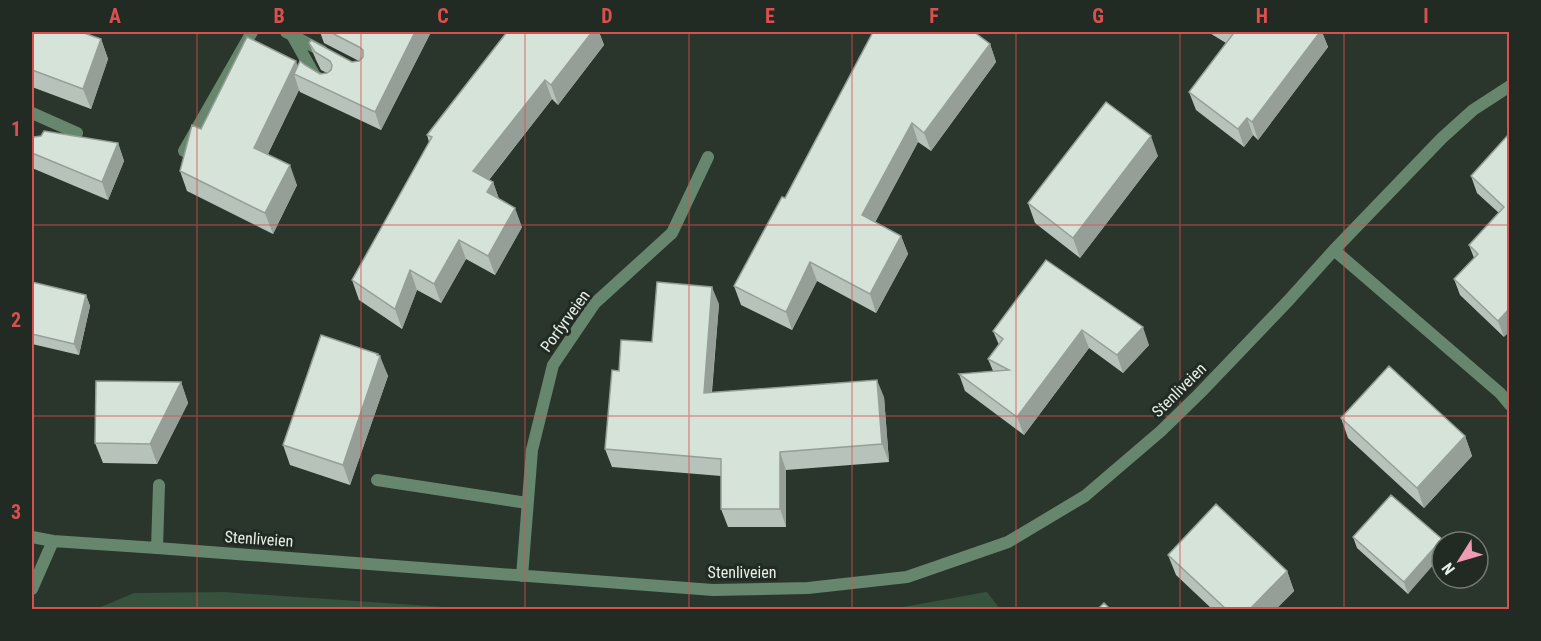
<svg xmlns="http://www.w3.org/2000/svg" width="1541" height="641" viewBox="0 0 1541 641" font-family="'Roboto Condensed',sans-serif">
	<rect width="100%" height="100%" fill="#2a352c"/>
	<path fill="#36513c" d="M 224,592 L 473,609 L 479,609 L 96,609 L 134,593 Z
		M 987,592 L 1000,609 L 892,609 L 986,592 Z"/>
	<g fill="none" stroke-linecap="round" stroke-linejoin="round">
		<path stroke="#67866e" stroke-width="12" d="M 286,32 L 322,51
			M 292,35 L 315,76 L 322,80
			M 32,113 L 77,133
			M 184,151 L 252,32
			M 377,480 L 527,503
			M 157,548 L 159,485"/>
		<path stroke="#67866e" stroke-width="12" d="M 1334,250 L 1500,393 L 1510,405
			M 32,537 L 53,541 L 157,548 L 713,590 L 808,588 L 907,577 L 1008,542 L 1085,496 L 1161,431 L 1200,393 L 1288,301 L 1334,250 L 1442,138 L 1473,110 L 1510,86
			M 522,576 L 532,450 L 553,365 L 595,303 L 672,233 L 708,157
			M 32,589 L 53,541"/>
	</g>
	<path fill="#b7c3ba" d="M 32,32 L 101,39 L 108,59 L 91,109 L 32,87 Z
		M 320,32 L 431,32 L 381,130 L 300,92 L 299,90 L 268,154 L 297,185 L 273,234 L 187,191 L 180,171 L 201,129 L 298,66 L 305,65 L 320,74 L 327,73 L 321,70 L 316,60 L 309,43 L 352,62 L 359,61 L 324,43 Z
		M 507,32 L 599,32 L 604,45 L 558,105 L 552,99 L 489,180 L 493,182 L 499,199 L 522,227 L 495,275 L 466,259 L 441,303 L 417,290 L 402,329 L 359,300 L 352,280 L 429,142 L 427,135 Z
		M 1208,32 L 1322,32 L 1328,47 L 1258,140 L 1253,135 L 1244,147 L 1196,110 L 1189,92 L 1226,43 Z
		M 990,44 L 996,62 L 931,151 L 918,142 L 875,222 L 901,236 L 908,254 L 876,313 L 817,281 L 792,330 L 741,305 L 734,286 L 785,198 Z
		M 1509,134 L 1504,337 L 1460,295 L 1454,279 L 1474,258 L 1469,245 L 1499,213 L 1477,193 L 1471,176 Z
		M 32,136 L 34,137 L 118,143 L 124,161 L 108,200 L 32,168 Z
		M 1158,156 L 1080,258 L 1035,223 L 1028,203 Z
		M 1046,260 L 1149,345 L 1123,373 L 1089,348 L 1024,435 L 965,391 L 959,374 L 993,371 L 988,359 L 999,345 L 993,331 Z
		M 32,282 L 86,295 L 90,306 L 79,355 L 32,344 Z
		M 719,304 L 712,392 L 884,397 L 889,462 L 786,470 L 786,527 L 728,527 L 721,509 L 721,476 L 612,467 L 605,449 L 652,342 Z
		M 378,354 L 388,376 L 350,485 L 290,465 L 283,445 Z
		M 181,382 L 188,403 L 157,464 L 103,463 L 95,443 Z
		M 1341,418 L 1465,436 L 1472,456 L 1424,508 L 1348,438 Z
		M 1353,537 L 1442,539 L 1443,542 L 1408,594 L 1357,548 Z
		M 1168,555 L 1287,571 L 1294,591 L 1276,609 L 1212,609 L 1176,575 Z"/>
	<path fill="#959f97" d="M 415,32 L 431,32 L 381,130 L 375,112 Z
		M 592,32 L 599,32 L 604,45 L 558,105 L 551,85 Z
		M 1320,32 L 1322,32 L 1328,47 L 1258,140 L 1252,122 Z
		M 101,39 L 108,59 L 91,109 L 83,89 Z
		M 990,44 L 996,62 L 931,151 L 924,133 Z
		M 296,61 L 302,78 L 294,74 L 299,90 L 261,168 L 254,148 Z
		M 545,80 L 552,99 L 480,191 L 473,171 Z
		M 1247,118 L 1253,135 L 1244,147 L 1238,129 Z
		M 912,123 L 918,142 L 869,234 L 862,215 Z
		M 1151,136 L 1158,156 L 1080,258 L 1073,238 Z
		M 118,143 L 124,161 L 108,200 L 102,182 Z
		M 290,165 L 297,185 L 273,234 L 265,213 Z
		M 493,182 L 500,202 L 487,192 Z
		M 515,208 L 522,227 L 495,275 L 488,256 Z
		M 901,236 L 908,254 L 876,313 L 870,294 Z
		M 459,240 L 466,259 L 441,303 L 434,284 Z
		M 810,262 L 817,281 L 792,330 L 786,312 Z
		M 410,270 L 417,290 L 402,329 L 395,309 Z
		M 712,287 L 719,304 L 710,410 L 704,393 Z
		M 86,295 L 90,306 L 79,355 L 74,344 Z
		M 1509,309 L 1509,332 L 1504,337 L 1498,321 Z
		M 1143,327 L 1149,345 L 1123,373 L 1117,355 Z
		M 1082,330 L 1089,348 L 1024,435 L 1017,417 Z
		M 378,354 L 380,358 L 380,356 L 388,376 L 350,485 L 343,465 Z
		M 877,380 L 884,397 L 889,462 L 882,444 Z
		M 181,382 L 188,403 L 157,464 L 150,444 Z
		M 1465,436 L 1472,456 L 1424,508 L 1417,488 Z
		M 780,452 L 786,470 L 786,527 L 780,509 Z
		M 1442,539 L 1443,542 L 1442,542 L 1442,555 L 1408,594 L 1404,582 Z
		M 1287,571 L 1294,591 L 1276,609 L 1250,609 Z"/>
	<path fill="#d5e3d8" stroke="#959f97" stroke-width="1.5" d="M 32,32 L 81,32 L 101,39 L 83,89 L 32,70 Z
		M 330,32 L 415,32 L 375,112 L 294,74 L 300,61 L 305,65 L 320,74 L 327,73 L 331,70 L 332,65 L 330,61 L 315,52 L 309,43 L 311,40 L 352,62 L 359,61 L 363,57 L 363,50 L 359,47 Z
		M 507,32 L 592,32 L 551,85 L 545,80 L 473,171 L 493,182 L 487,192 L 515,208 L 488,256 L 459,240 L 434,284 L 410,270 L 395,309 L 352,280 L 432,137 L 427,135 Z
		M 873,32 L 974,32 L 990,44 L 924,133 L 912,123 L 862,215 L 901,236 L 870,294 L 810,262 L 786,312 L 734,286 L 782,197 L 785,198 Z
		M 1228,32 L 1320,32 L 1252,122 L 1247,118 L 1238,129 L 1189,92 L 1233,34 Z
		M 247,37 L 296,61 L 254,148 L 290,165 L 265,213 L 180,171 L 192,125 L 201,129 Z
		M 1106,102 L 1151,136 L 1073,238 L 1028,203 Z
		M 44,131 L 118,143 L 102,182 L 32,153 L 32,136 L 34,137 L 41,136 Z
		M 1509,134 L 1509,309 L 1498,321 L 1454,279 L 1478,254 L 1469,245 L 1504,207 L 1471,176 Z
		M 1046,260 L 1143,327 L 1117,355 L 1082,330 L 1017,417 L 959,374 L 1009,370 L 988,359 L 1003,339 L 993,331 Z
		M 32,282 L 86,295 L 74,344 L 32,334 Z
		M 657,282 L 712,287 L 704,393 L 877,380 L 882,444 L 780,452 L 780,509 L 721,509 L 721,459 L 605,449 L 612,370 L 619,371 L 621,340 L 652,342 Z
		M 321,335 L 378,354 L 377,355 L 380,356 L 343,465 L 283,445 Z
		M 1389,366 L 1465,436 L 1417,488 L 1341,418 Z
		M 96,381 L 181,382 L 150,444 L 95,443 Z
		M 1391,495 L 1442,539 L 1404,582 L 1353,537 Z
		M 1216,504 L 1287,571 L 1250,609 L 1226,609 L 1168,555 Z
		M 1104,603 L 1110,609 L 1098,609 Z"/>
	<path fill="none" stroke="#da504f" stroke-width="1.5" stroke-opacity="0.55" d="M 197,32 L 197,610M 361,32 L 361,610M 525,32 L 525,610M 689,32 L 689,610M 852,32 L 852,610M 1016,32 L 1016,610M 1180,32 L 1180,610M 1344,32 L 1344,610M 32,225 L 1510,225M 32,416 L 1510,416"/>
	<g text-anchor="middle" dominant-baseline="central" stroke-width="6" stroke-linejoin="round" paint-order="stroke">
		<g font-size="16" fill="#e8efe9" stroke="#212b23">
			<text transform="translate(565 321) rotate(-54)">Porfyrveien</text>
			<text transform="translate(1179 390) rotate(-45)">Stenliveien</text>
			<text transform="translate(259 539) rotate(4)">Stenliveien</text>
			<text x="742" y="572">Stenliveien</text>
		</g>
	</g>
	<rect width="1541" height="641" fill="none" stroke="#212b23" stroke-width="66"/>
	<g transform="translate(1460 560) rotate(233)"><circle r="28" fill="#212b23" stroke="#717972" stroke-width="1.5"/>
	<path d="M0-4.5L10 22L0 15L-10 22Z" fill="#f19ab3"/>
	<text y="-9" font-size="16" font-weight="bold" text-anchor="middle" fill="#e8efe9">N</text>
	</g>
	<rect x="33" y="33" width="1475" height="575" fill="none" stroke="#da504f" stroke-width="2"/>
	<g font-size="20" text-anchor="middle" font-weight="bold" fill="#da504f">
		<text x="115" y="23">A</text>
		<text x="279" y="23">B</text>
		<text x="443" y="23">C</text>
		<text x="607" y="23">D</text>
		<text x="770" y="23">E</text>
		<text x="934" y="23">F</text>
		<text x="1098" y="23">G</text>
		<text x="1262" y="23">H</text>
		<text x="1426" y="23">I</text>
		<text x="16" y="136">1</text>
		<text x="16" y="327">2</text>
		<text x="16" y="519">3</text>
	</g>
</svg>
